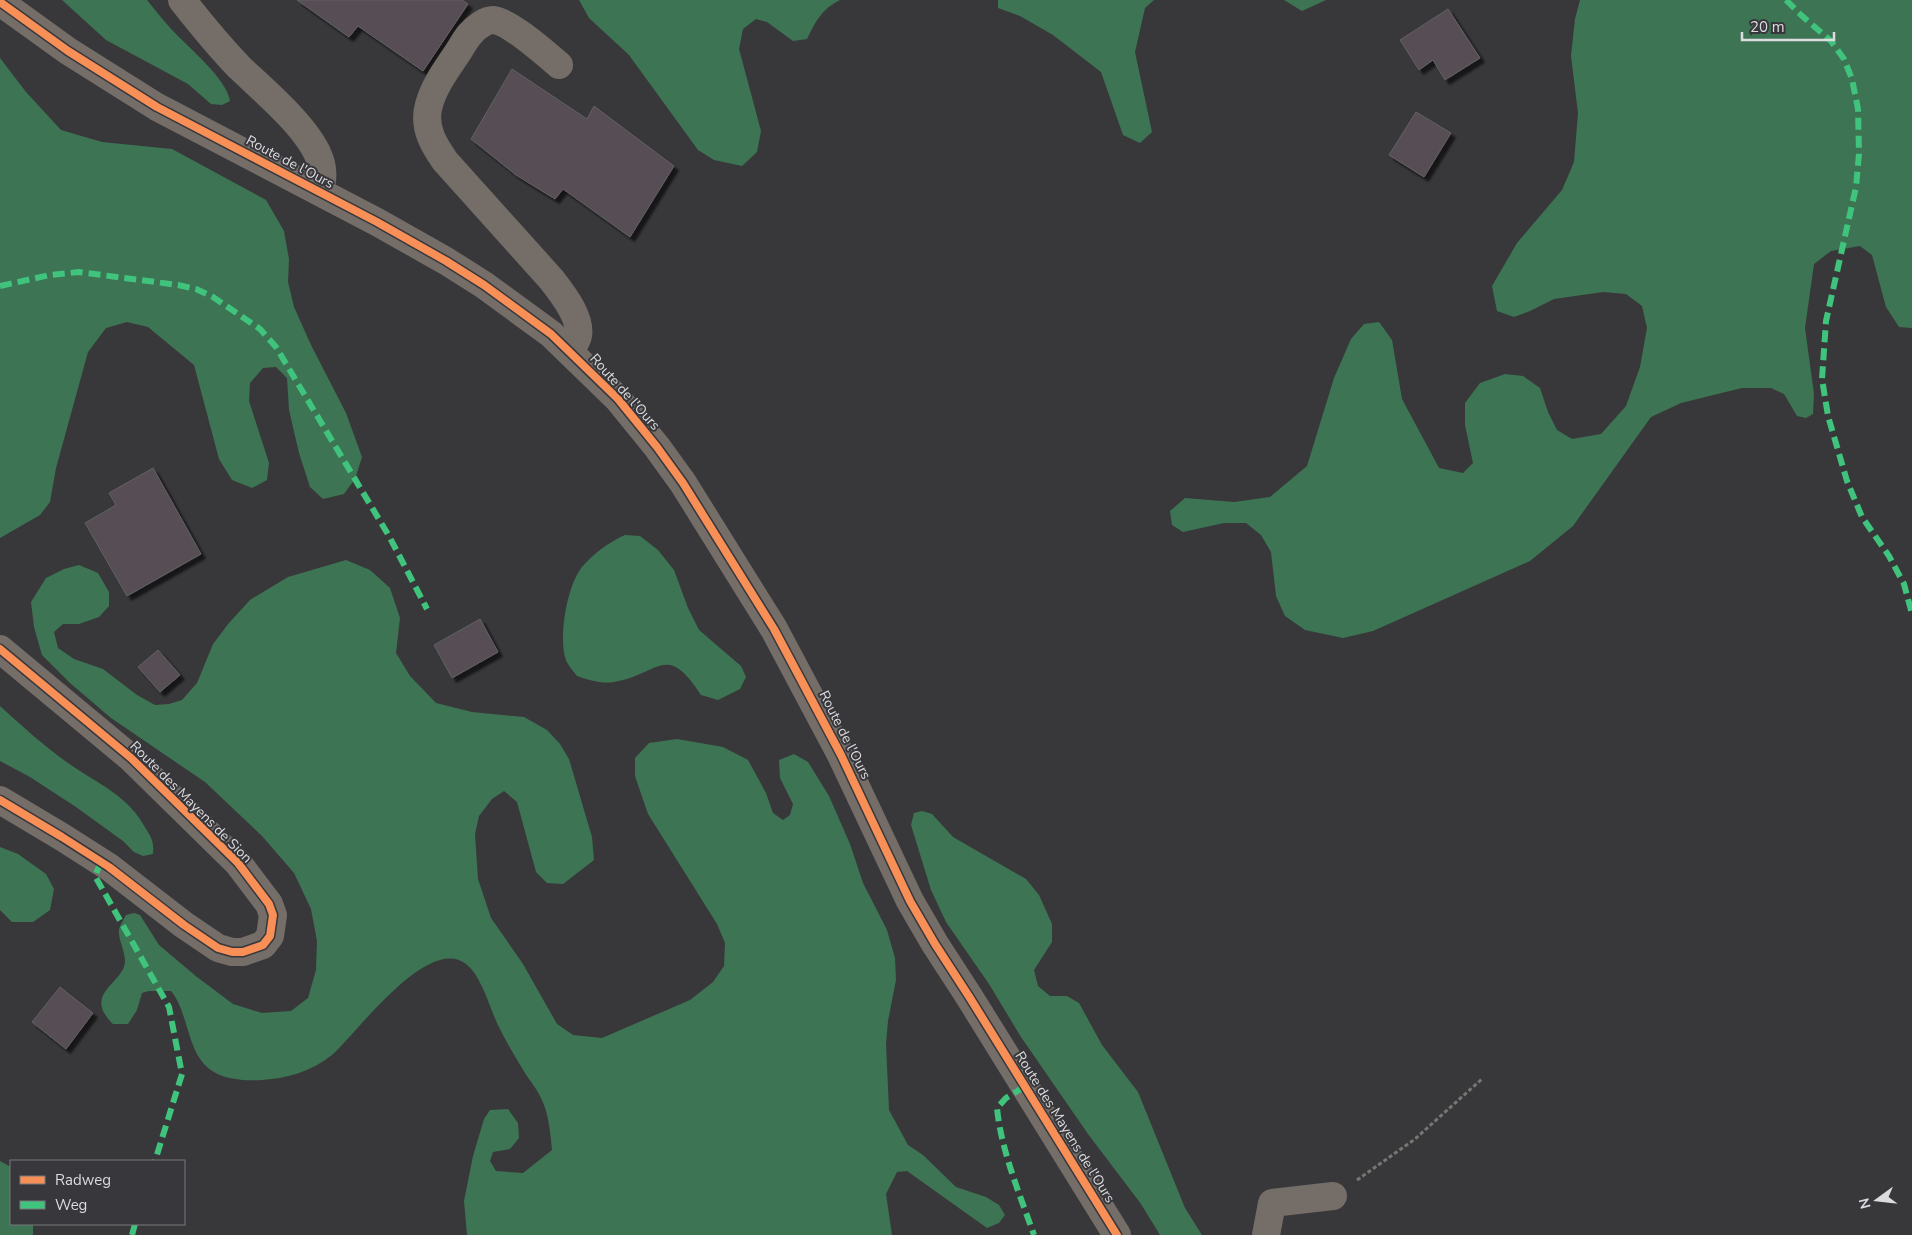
<svg xmlns="http://www.w3.org/2000/svg" width="1912" height="1235" viewBox="0 0 1912 1235" font-family="'Nunito Sans',sans-serif">
	<defs>
		<filter id="shadow"><feDropShadow dx="4.5" dy="4.5" stdDeviation="1" flood-color="#0009"/></filter>
	</defs>
	<rect width="100%" height="100%" fill="#38383b"/>
	<path fill="#3d7453" d="M 62,0 L 147,0 C 155,10 163,20 172,30 C 188,47 227,79 230,101 L 222,105 L 211,104 L 188,84 L 106,40 Z
		M 579,0 L 840,0 C 822,9 816,21 807,39 L 793,41 L 767,22 L 756,19 L 743,29 L 739,49 L 761,131 L 757,152 L 742,166 L 714,160 L 698,150 L 629,55 L 589,18 Z
		M 998,0 L 1154,0 L 1145,8 L 1135,52 L 1152,132 L 1140,143 L 1123,135 L 1101,72 L 1053,35 L 1020,16 L 998,8 Z
		M 1284,0 L 1326,0 L 1302,11 Z
		M 1580,0 L 1912,0 L 1912,328 L 1899,327 L 1886,307 L 1872,255 L 1860,246 L 1831,251 L 1814,264 L 1805,328 L 1814,394 L 1813,414 L 1806,418 L 1797,416 L 1784,394 L 1771,388 L 1742,388 L 1681,403 L 1651,417 L 1573,526 L 1530,561 L 1373,631 L 1343,638 L 1305,630 L 1285,616 L 1276,596 L 1271,552 L 1261,535 L 1246,523 L 1224,523 L 1183,532 L 1172,525 L 1170,511 L 1185,498 L 1234,502 L 1270,497 L 1307,466 L 1334,378 L 1351,339 L 1364,324 L 1379,322 L 1392,340 L 1402,399 L 1439,468 L 1463,473 L 1473,463 L 1465,425 L 1465,403 L 1480,383 L 1505,374 L 1523,376 L 1540,388 L 1548,412 L 1557,430 L 1572,439 L 1601,434 L 1626,406 L 1640,367 L 1647,328 L 1642,306 L 1626,294 L 1603,292 L 1554,299 L 1530,311 L 1514,317 L 1497,311 L 1492,286 L 1517,243 L 1562,190 L 1574,162 L 1578,113 L 1571,56 L 1575,19 Z
		M 0,58 L 26,92 L 61,130 L 102,142 L 172,149 L 266,200 L 284,231 L 289,259 L 288,282 L 294,307 L 311,345 L 346,413 L 362,457 L 355,479 L 344,494 L 323,499 L 310,487 L 299,453 L 289,410 L 287,378 L 276,367 L 263,368 L 250,383 L 249,401 L 269,463 L 267,480 L 252,488 L 232,480 L 219,459 L 194,365 L 148,327 L 127,322 L 106,328 L 88,352 L 56,468 L 50,502 L 40,515 L 0,538 Z
		M 625,535 L 640,536 L 658,550 L 674,570 L 688,608 L 699,630 L 741,666 L 746,677 L 740,689 L 718,700 L 701,695 C 666,641 660,674 614,682 C 601,684 589,680 577,676 C 573,671 566,663 565,657 C 559,634 567,586 582,567 C 593,554 609,542 625,535 Z
		M 346,560 L 370,570 L 390,588 L 400,618 L 396,653 L 410,676 L 436,703 L 472,712 L 524,717 L 547,730 L 560,744 L 569,759 L 592,837 L 594,860 L 563,884 L 547,883 L 536,872 L 517,802 L 504,791 L 492,799 L 479,816 L 475,834 L 478,879 L 491,918 L 523,964 L 557,1024 L 573,1035 L 602,1038 L 690,1000 L 713,982 L 724,966 L 725,943 L 717,924 L 648,814 L 635,776 L 635,758 L 649,743 L 677,739 L 723,747 L 748,760 L 766,793 L 773,813 L 783,820 L 790,815 L 793,804 L 780,778 L 779,760 L 794,754 L 808,762 L 829,796 L 850,844 L 863,883 L 887,930 L 895,958 L 896,980 L 888,1021 L 886,1044 L 889,1110 L 908,1145 L 923,1155 L 956,1187 L 986,1197 L 999,1205 L 1005,1215 L 999,1223 L 987,1228 L 907,1171 L 897,1172 L 886,1194 L 892,1235 L 467,1235 L 464,1201 L 473,1156 L 484,1119 L 490,1110 L 508,1109 L 518,1123 L 519,1138 L 510,1149 L 493,1152 L 490,1161 L 496,1171 L 523,1173 L 552,1150 C 550,1132 549,1114 541,1098 C 537,1089 530,1081 525,1073 C 515,1057 505,1040 497,1023 C 490,1007 480,974 466,964 C 428,934 357,1033 332,1055 C 311,1072 287,1078 262,1080 C 247,1081 227,1080 214,1072 C 186,1056 190,1014 171,991 L 149,991 L 142,993 L 137,1010 L 128,1024 L 113,1024 C 81,993 125,983 125,961 C 125,951 118,939 119,930 C 120,925 124,919 126,915 L 134,913 L 140,915 L 159,945 L 197,977 L 233,1004 L 262,1013 L 291,1011 L 308,998 L 316,970 L 317,941 L 311,909 L 294,873 L 262,836 L 205,782 L 111,718 L 70,683 L 42,655 L 34,627 L 31,602 L 46,578 L 64,569 L 79,565 L 98,573 L 109,592 L 109,606 L 99,617 L 79,624 L 63,624 L 54,632 L 58,648 L 74,659 L 103,669 L 137,695 L 155,705 L 169,704 L 182,700 L 197,683 L 213,644 L 229,623 L 250,600 L 288,577 Z
		M 0,706 C 22,726 44,746 68,763 C 98,784 128,795 146,829 C 152,838 154,843 153,854 L 143,856 L 134,852 L 123,841 L 76,807 L 30,777 L 0,761 Z
		M 922,811 L 932,814 L 953,837 L 1026,879 L 1039,895 L 1052,924 L 1052,942 L 1034,970 L 1038,986 L 1050,996 L 1067,996 L 1079,1003 L 1102,1045 L 1138,1092 L 1185,1208 L 1202,1235 L 1160,1235 L 1141,1204 L 1088,1134 L 1021,1037 L 989,984 L 946,922 L 931,890 L 911,825 L 914,813 Z
		M 0,847 L 18,854 L 46,874 L 54,889 L 50,910 L 33,922 L 12,922 L 0,910 Z
		M 0,1161 L 11,1167 L 11,1224 L 33,1224 L 33,1235 L 0,1235 Z"/>
	<path fill="#574d55" stroke="#626163" filter="url(#shadow)" d="M 297,0 L 462,0 L 468,4 L 423,71 L 358,26 L 349,37 Z
		M 1448,9 L 1480,58 L 1445,80 L 1433,60 L 1419,70 L 1400,40 Z
		M 512,69 L 587,119 L 594,106 L 674,166 L 630,237 L 563,189 L 555,199 L 516,175 L 471,139 Z
		M 1416,112 L 1451,133 L 1424,177 L 1389,155 Z
		M 153,468 L 201,554 L 127,596 L 85,523 L 116,505 L 109,493 Z
		M 480,619 L 498,652 L 452,678 L 434,645 Z
		M 158,650 L 180,675 L 160,692 L 138,667 Z
		M 60,987 L 93,1013 L 66,1049 L 32,1022 Z"/>
	<g fill="none" stroke-linecap="round" stroke-linejoin="round">
		<path stroke="#797572" stroke-width="3" stroke-dasharray="4 2.5" stroke-linecap="butt" d="M 1357,1180 L 1415,1139 L 1483,1078"/>
		<path stroke="#746d68" stroke-width="28" d="M 182,0 C 200,23 219,46 239,67 C 263,90 305,125 318,155 C 324,168 323,179 320,192
			M 0,2 L 68,51 L 157,107 L 377,222 L 446,261 L 484,285 L 551,334 L 618,399 L 657,447 L 683,483 L 774,629 L 841,755 L 910,901 L 935,944 L 970,998 L 1117,1235
			M 559,65 C 546,54 509,21 493,20 C 486,20 476,27 471,33 C 466,38 462,46 458,52 C 447,69 432,88 428,109 C 424,129 434,145 445,161 L 551,279 C 562,293 586,323 576,341 C 575,344 571,347 568,350
			M 0,649 L 131,758 L 238,863 L 269,904 L 273,915 L 270,936 L 263,945 L 243,952 L 232,952 L 218,948 L 184,925 L 109,867 L 62,837 L 0,800
			M 1266,1235 L 1272,1203 L 1333,1196"/>
		<path stroke="#40c37c" stroke-width="6" stroke-dasharray="12 6" stroke-linecap="butt" d="M 1786,0 L 1801,15 L 1831,41 L 1844,59 L 1852,79 L 1858,109 L 1859,154 L 1856,187 L 1826,321 L 1822,379 L 1828,416 L 1847,481 L 1862,517 L 1889,556 L 1904,584 L 1912,614
			M 0,286 L 50,275 L 79,272 L 178,285 L 196,289 L 213,297 L 260,329 L 276,347 L 389,536 L 427,609
			M 101,862 L 95,876 L 169,1007 L 182,1074 L 155,1161
			M 1024,1087 L 1006,1098 L 997,1108 C 1001,1150 1020,1195 1034,1235
			M 132,1235 L 135,1224"/>
		<g stroke="#37373c" stroke-width="11">
			<path id="cycleway" d="M 0,2 L 68,51 L 157,107 L 377,222 L 446,261 L 484,285 L 551,334 L 618,399 L 657,447 L 683,483 L 774,629 L 841,755 L 910,901 L 935,944 L 970,998 L 1117,1235
				M 0,649 L 131,758 L 238,863 L 269,904 L 273,915 L 270,936 L 263,945 L 243,952 L 232,952 L 218,948 L 184,925 L 109,867 L 62,837 L 0,800"/>
		</g>
		<use href="#cycleway" stroke="#f78f57" stroke-width="8"/>
	</g>
	<g text-anchor="middle" dominant-baseline="central" stroke-width="4" stroke-linejoin="round" paint-order="stroke">
		<g font-size="14" fill="#dcdcdf" stroke="#37373c">
			<text transform="translate(290 162) rotate(28)">Route de l'Ours</text>
			<text transform="translate(625 392) rotate(48)">Route de l'Ours</text>
			<text transform="translate(845 735) rotate(63)">Route de l'Ours</text>
			<text transform="translate(191 802) rotate(45)">Route des Mayens de Sion</text>
			<text transform="translate(1065 1127) rotate(58)">Route des Mayens de l'Ours</text>
		</g>
	</g>
	<rect x="10" y="1160" width="175" height="65" fill="#37373c" stroke="#79797d"/>
	<rect x="20" y="1176" width="25" height="8" fill="#f78f57" stroke="#79797d"/>
	<text x="55" y="1185" font-size="15" fill="#dcdcdf">Radweg</text>
	<rect x="20" y="1201" width="25" height="8" fill="#40c37c" stroke="#79797d"/>
	<text x="55" y="1210" font-size="15" fill="#dcdcdf">Weg</text>
	<g transform="translate(1877 1200) rotate(255)" stroke="#37373c" stroke-width="4" paint-order="stroke">
	<path d="M0-4L9 19L0 12L-9 19Z" fill="#dcdcdf"/>
	<text y="-8" font-size="14" font-weight="bold" text-anchor="middle" fill="#dcdcdf">N</text>
	</g>
	<path d="M1742 32v8h92v-8" fill="none" stroke="#dcdcdf" stroke-width="2.5"/>
	<text x="1750" y="32" font-size="15" fill="#dcdcdf" stroke="#37373c" stroke-width="4" paint-order="stroke">20 m</text>
</svg>
